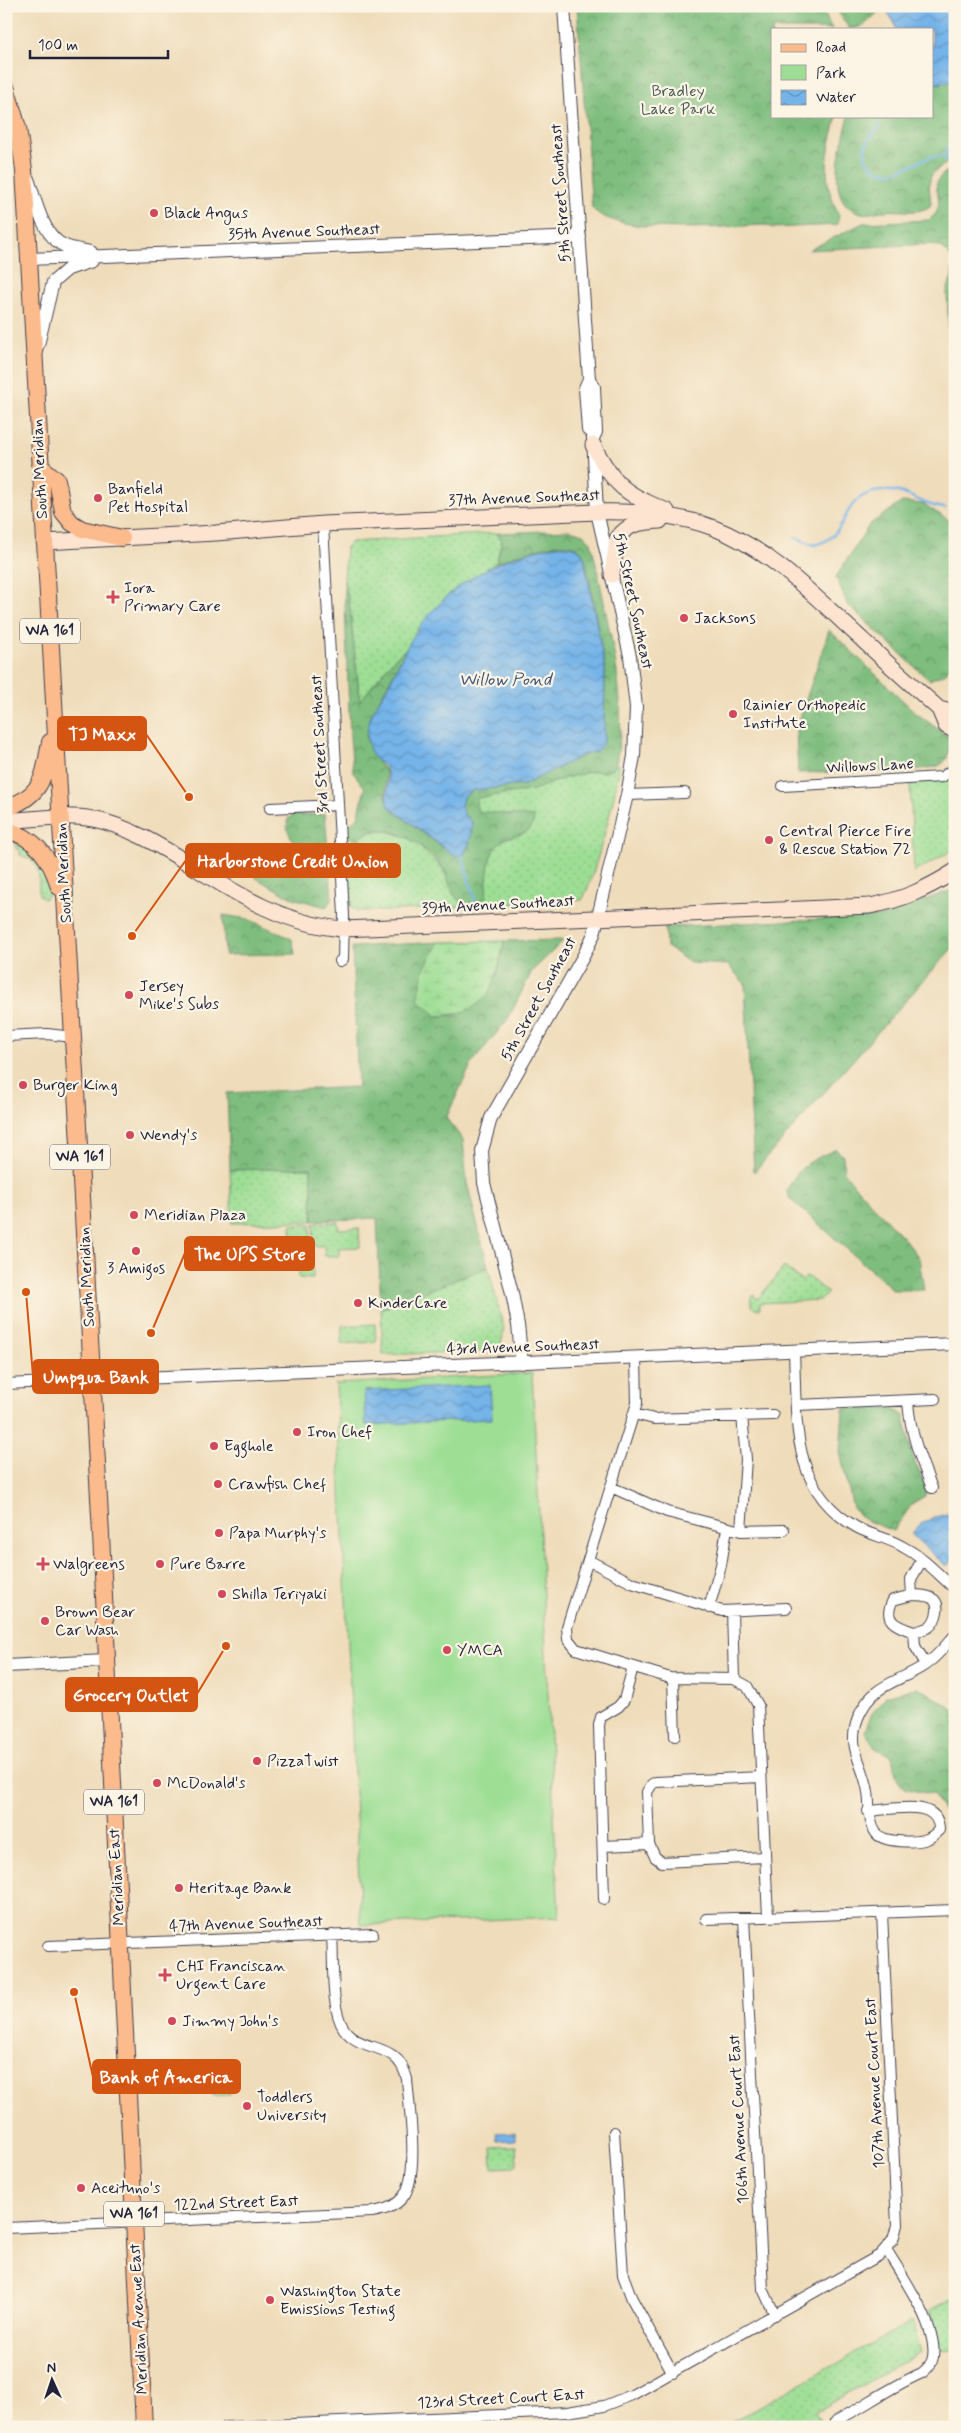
<svg xmlns="http://www.w3.org/2000/svg" width="961" height="2433" viewBox="0 0 961 2433" font-family="Mynerve,sans-serif">
	<defs>
		<pattern id="green-dots" width="8" height="8" patternUnits="userSpaceOnUse" patternTransform="scale(1.25)"><rect width="8" height="8" fill="#9dde94"/><path d="M2 2h.1M6 6h.1" fill="none" stroke="#87be80" stroke-width="1.8" stroke-linecap="round"/></pattern>
		<pattern id="forest-crowns" width="20" height="18" patternUnits="userSpaceOnUse" patternTransform="scale(1.25)"><rect width="20" height="18" fill="#7ebd7e"/><path d="M2 6a3 3 0 1 1 6 0M12 15a3 3 0 1 1 6 0" fill="none" stroke="#679968"/></pattern>
		<pattern id="wetland-marsh" width="20" height="14" patternUnits="userSpaceOnUse" patternTransform="scale(1.25)"><rect width="20" height="14" fill="#9dde94"/><path d="M1 5h8M5 5V1M11 12h8M15 12V8" fill="none" stroke="#87be80"/></pattern>
		<pattern id="water-waves" width="16" height="10" patternUnits="userSpaceOnUse" patternTransform="scale(1.25)"><rect width="16" height="10" fill="#75b4e9"/><path d="M0 5q4-4 8 0t8 0" fill="none" stroke="#6092be"/></pattern>
	</defs>
	<rect width="100%" height="100%" fill="#fcf5e5"/>
	<filter id="ink" filterUnits="userSpaceOnUse"><feTurbulence type="fractalNoise" baseFrequency=".02" numOctaves="2"/><feDisplacementMap in="SourceGraphic" scale="10" xChannelSelector="R" yChannelSelector="G"/><feConvolveMatrix kernelMatrix="1 2 1 2 8 2 1 2 1" color-interpolation-filters="sRGB"/></filter>
	<filter id="wash" filterUnits="userSpaceOnUse"><feTurbulence type="fractalNoise" baseFrequency=".0096" numOctaves="4" result="noise"/><feDisplacementMap in="SourceGraphic" scale="20" xChannelSelector="R" yChannelSelector="G"/><feGaussianBlur stdDeviation="1.12" result="paint"/><feColorMatrix in="noise" values="0 0 0 0 0 0 0 0 0 0 0 0 0 0 0 0 0 1.4 0 .05"/><feComposite in="paint" operator="in"/></filter>
	<g filter="url(#wash)">
		<rect width="100%" height="100%" fill="#efdcba"/>
		<path fill="url(#green-dots)" stroke="#608068" d="M 497,533 L 502,540 L 496,563 L 451,592 L 432,611 L 407,648 L 394,659 L 360,702 L 349,601 L 344,581 L 346,547 L 351,542 Z
			M 619,764 C 621,779 592,886 582,900 L 385,911 L 357,911 L 351,907 L 347,834 L 357,840 L 370,831 L 387,831 L 413,839 L 443,869 L 455,896 L 473,797 L 532,790 L 565,778 Z
			M 955,779 L 955,847 L 945,855 L 914,872 L 910,784 Z
			M 15,842 C 37,854 47,870 49,895 L 44,899 L 39,895 C 38,875 43,862 20,855 L 20,849 L 16,849 Z
			M 311,1168 L 313,1221 L 232,1223 L 230,1170 Z
			M 338,1222 L 339,1229 L 359,1228 L 360,1247 L 339,1248 L 339,1256 L 325,1256 L 324,1246 L 314,1246 L 313,1224 Z
			M 310,1224 L 313,1279 L 299,1278 L 298,1254 L 292,1253 L 291,1225 Z
			M 488,1267 L 504,1329 L 501,1345 L 495,1349 L 487,1351 L 383,1355 L 381,1309 Z
			M 784,1267 L 802,1281 L 807,1276 L 828,1293 L 820,1300 L 760,1303 L 760,1309 L 754,1308 C 750,1304 749,1299 753,1295 L 758,1299 Z
			M 375,1324 L 376,1342 L 341,1344 L 342,1326 Z
			M 229,2080 L 230,2095 L 213,2096 L 212,2081 Z
			M 516,2146 L 517,2164 L 512,2167 L 493,2168 L 492,2147 Z
			M 955,2297 L 955,2350 L 941,2351 L 936,2329 L 929,2311 Z
			M 912,2321 L 921,2352 L 815,2412 L 825,2427 L 723,2427 Z"/>
		<path fill="url(#forest-crowns)" stroke="#50705c" d="M 577,6 L 821,6 L 832,29 L 772,29 L 772,116 L 837,116 C 827,155 820,178 839,215 L 837,225 L 773,228 L 765,225 C 728,226 616,237 592,208 Z
			M 834,6 L 883,6 C 874,16 864,30 849,28 Z
			M 955,81 L 955,158 C 929,175 927,171 931,204 L 929,207 C 915,215 899,209 884,211 C 876,211 868,215 861,213 C 821,203 843,142 849,116 L 932,116 L 932,84 Z
			M 955,167 L 955,482 L 947,291 L 952,277 L 953,260 L 943,248 L 930,244 L 809,250 L 863,223 L 929,220 C 932,217 936,214 937,211 C 945,192 922,183 955,167 Z
			M 902,502 L 923,504 L 955,524 L 955,654 L 946,673 L 929,680 L 847,604 L 836,577 L 869,525 Z
			M 570,530 L 583,534 L 591,542 C 597,567 602,592 607,618 C 617,666 627,718 615,767 L 606,772 L 594,771 L 565,778 L 533,790 L 477,798 L 476,804 L 477,811 L 534,817 C 533,839 511,832 499,843 C 486,855 488,881 486,897 C 479,901 474,906 465,904 C 451,900 450,879 443,869 C 430,849 395,824 370,831 C 366,833 361,838 357,840 L 347,834 L 346,826 L 358,818 L 365,788 L 353,772 L 350,736 L 344,581 L 349,601 L 360,701 L 394,659 L 407,648 L 373,712 L 369,721 L 367,739 L 375,759 L 386,771 L 386,796 L 391,809 L 452,854 L 462,856 C 470,849 472,832 472,822 L 464,815 L 461,806 L 463,797 L 473,790 L 524,785 L 583,755 L 594,752 L 604,742 L 605,669 L 587,567 C 585,561 584,554 579,549 C 564,536 513,556 496,563 L 502,541 L 497,533 Z
			M 829,630 L 916,713 L 949,737 C 950,747 950,759 940,765 C 928,773 820,772 798,773 L 796,730 Z
			M 325,814 L 332,899 L 326,907 L 290,897 L 256,878 C 260,860 270,855 287,852 L 293,842 L 287,828 L 288,819 L 293,815 Z
			M 954,889 L 955,945 L 754,1172 L 745,984 L 728,965 L 690,963 L 666,946 L 665,927 L 883,916 Z
			M 223,915 L 248,919 L 292,939 L 295,954 L 225,955 Z
			M 564,940 L 532,971 L 508,1019 L 472,1063 L 446,1118 L 463,1140 L 467,1183 L 488,1267 L 381,1309 L 377,1218 L 313,1221 L 311,1168 L 230,1170 L 227,1093 L 358,1087 L 352,947 L 439,942 L 424,969 L 418,1000 L 437,1016 L 457,1015 L 497,975 L 504,941 Z
			M 836,1149 L 843,1156 L 844,1172 L 854,1185 L 907,1242 L 919,1258 L 924,1290 L 891,1290 L 888,1285 L 790,1199 L 787,1191 C 799,1164 811,1161 836,1149 Z
			M 857,1407 L 893,1408 L 904,1416 L 913,1458 L 926,1487 L 925,1496 L 913,1503 L 893,1531 L 863,1519 L 853,1508 L 840,1452 L 843,1409 Z
			M 918,1687 L 955,1710 L 955,1821 L 942,1809 L 933,1794 C 900,1788 898,1791 892,1756 L 875,1748 L 865,1731 L 871,1715 L 886,1696 Z"/>
		<path fill="url(#wetland-marsh)" stroke="#608068" d="M 504,941 C 495,987 490,1013 437,1016 L 418,1000 L 424,969 L 439,942 Z"/>
		<path fill="#9dde94" stroke="#608068" d="M 532,1373 L 559,1917 L 361,1925 L 336,1384 Z"/>
		<path fill="url(#water-waves)" stroke="#4c6b92" d="M 883,6 L 955,6 L 955,81 L 932,84 L 932,29 L 896,29 L 894,22 Z
			M 555,546 C 567,546 579,544 584,557 L 605,669 L 604,742 L 597,751 L 583,755 L 524,785 L 473,790 L 463,797 L 461,806 L 464,815 L 472,822 C 472,832 470,849 462,856 L 455,856 L 389,807 C 384,794 391,781 386,769 C 384,764 378,762 375,759 C 370,753 367,741 367,733 C 368,715 382,698 390,682 C 400,662 409,640 423,622 C 456,580 503,555 555,546 Z
			M 490,1385 L 492,1419 L 366,1425 L 364,1391 Z
			M 947,1514 L 955,1515 L 955,1559 L 946,1566 L 912,1535 C 917,1522 935,1517 947,1514 Z
			M 515,2132 L 515,2140 L 497,2141 L 496,2133 Z"/>
		<g fill="none" stroke-linecap="round" stroke-linejoin="round">
			<path stroke="#75b4e9" stroke-width="2.5" d="M 953,82 L 955,92
				M 880,125 C 872,136 858,148 868,162 C 890,191 920,150 945,157 L 955,177
				M 945,157 L 955,122
				M 795,537 L 814,545 C 851,537 838,500 874,492 C 906,485 920,507 945,508
				M 462,856 L 476,904"/>
		</g>
	</g>
	<g filter="url(#ink)">
		<g fill="none" stroke-linecap="round" stroke-linejoin="round">
			<g stroke="#413e4e" stroke-width="12">
				<path id="minor" d="M 323,524 L 344,915 L 343,959 L 340,961
					M 783,786 L 942,777 L 955,768
					M 627,795 L 685,793
					M 270,808 L 338,805
					M 6,1036 L 47,1034 L 73,1037
					M 794,1351 C 797,1418 789,1489 856,1527 C 872,1536 890,1538 905,1548 C 924,1558 939,1575 955,1589
					M 636,1358 L 637,1403 L 567,1627 L 568,1639 L 576,1649 L 670,1678 L 734,1679 L 747,1686 L 758,1705 L 768,1917
					M 6,1384 L 92,1380
					M 908,1401 C 910,1433 920,1458 932,1488
					M 797,1405 L 935,1399
					M 634,1414 L 654,1419 L 773,1415
					M 611,1487 L 667,1512 L 741,1531 L 784,1530
					M 741,1531 L 746,1459 L 742,1416
					M 588,1560 L 632,1583 L 722,1611 L 786,1608
					M 922,1560 L 911,1579 L 912,1595 L 893,1600 C 882,1621 896,1626 914,1632 L 915,1646 L 926,1664
					M 912,1595 C 925,1595 940,1596 937,1612 C 936,1617 933,1624 929,1627 C 925,1629 918,1631 914,1632
					M 709,1608 L 721,1565 L 727,1528
					M 732,1611 L 734,1679
					M 673,1679 L 675,1736
					M 761,1777 L 656,1782 L 652,1784 L 647,1792 L 649,1844 L 655,1857 L 662,1862 L 765,1857
					M 868,1811 C 891,1810 939,1797 939,1830 C 936,1833 932,1837 927,1839 C 917,1843 883,1843 876,1833 C 868,1821 870,1805 868,1792 C 864,1764 846,1748 858,1718 C 872,1683 898,1683 925,1665 C 937,1657 945,1646 955,1635
					M 603,1846 L 649,1844
					M 604,1899 L 599,1725 L 601,1717 L 618,1707 L 624,1700 L 633,1667
					M 744,1918 L 763,2289 L 775,2315
					M 706,1919 L 955,1910
					M 48,1946 L 373,1934
					M 614,2132 L 623,2275 L 632,2299 L 673,2373
					M 6,2228 L 372,2212 C 384,2210 395,2207 403,2197 C 420,2177 409,2106 407,2079 C 397,2039 363,2055 344,2029 C 330,2009 334,1960 332,1935
					M 836,2421 C 866,2405 892,2386 922,2373 C 927,2369 932,2364 933,2357 C 938,2326 902,2276 886,2249
					M 226,2427 L 567,2412 L 604,2406 L 632,2395 L 880,2255 L 893,2240 L 897,2225 L 882,1913"/>
			</g>
			<g stroke="#413e4e" stroke-width="14">
				<path id="tertiary" d="M 28,179 C 35,198 41,229 58,242 C 67,249 81,250 91,252
					M 29,259 L 580,237
					M 38,345 L 53,282 L 68,269 L 92,261
					M 588,430 L 585,388 L 589,379
					M 522,1363 L 518,1325 L 512,1293 L 484,1183 L 482,1151 L 491,1118 L 584,955 L 594,934 L 627,795 L 634,756 L 636,707 L 630,656 L 597,512 L 593,438 L 596,432 L 594,387 L 589,379 L 564,6
					M 92,1380 L 955,1344
					M 6,1666 L 106,1661"/>
			</g>
			<g stroke="#413e4e" stroke-width="17">
				<path id="secondary" d="M 593,445 C 615,487 624,493 667,511
					M 44,542 L 216,533 L 323,524 L 597,512 C 637,511 676,514 714,528 C 765,548 803,585 843,622 C 874,651 906,680 939,709 L 955,713
					M 612,575 L 617,539 C 627,523 643,522 660,521
					M 939,709 L 946,726 L 955,731
					M 6,821 C 35,819 65,814 93,819 C 127,826 157,844 186,862 C 235,893 284,925 344,929 L 870,906 C 902,900 927,889 955,871"/>
			</g>
			<g stroke="#413e4e" stroke-width="18">
				<path id="primary" d="M 6,87 L 18,128 L 24,170 L 101,1534 L 144,2427
					M 40,466 L 57,480 L 63,512 L 72,523 L 82,529 L 122,538
					M 6,809 C 44,793 43,779 50,742
					M 6,830 C 36,837 51,859 59,887"/>
			</g>
			<use href="#minor" stroke="#fff" stroke-width="10"/>
			<use href="#tertiary" stroke="#fff" stroke-width="12"/>
			<use href="#secondary" stroke="#fde4d1" stroke-width="15"/>
			<use href="#primary" stroke="#fbbb8c" stroke-width="16"/>
		</g>
	</g>
	<g fill="#d1495b" stroke="#fcf5e5" stroke-width="2">
		<circle cx="154" cy="213" r="5"/>
		<circle cx="98" cy="498" r="5"/>
		<path d="M110.5 589.5h5v5h5v5h-5v5h-5v-5h-5v-5h5z"/>
		<circle cx="684" cy="618" r="5"/>
		<circle cx="733" cy="714" r="5"/>
		<circle cx="769" cy="840" r="5"/>
		<circle cx="129" cy="995" r="5"/>
		<circle cx="23" cy="1085" r="5"/>
		<circle cx="130" cy="1135" r="5"/>
		<circle cx="134" cy="1215" r="5"/>
		<circle cx="136" cy="1251" r="5"/>
		<circle cx="358" cy="1303" r="5"/>
		<circle cx="297" cy="1432" r="5"/>
		<circle cx="214" cy="1446" r="5"/>
		<circle cx="218" cy="1484" r="5"/>
		<circle cx="219" cy="1533" r="5"/>
		<path d="M40.5 1556.5h5v5h5v5h-5v5h-5v-5h-5v-5h5z"/>
		<circle cx="160" cy="1564" r="5"/>
		<circle cx="222" cy="1594" r="5"/>
		<circle cx="45" cy="1621" r="5"/>
		<circle cx="447" cy="1650" r="5"/>
		<circle cx="257" cy="1761" r="5"/>
		<circle cx="157" cy="1783" r="5"/>
		<circle cx="179" cy="1888" r="5"/>
		<path d="M162.5 1967.5h5v5h5v5h-5v5h-5v-5h-5v-5h5z"/>
		<circle cx="172" cy="2021" r="5"/>
		<circle cx="247" cy="2106" r="5"/>
		<circle cx="81" cy="2188" r="5"/>
		<circle cx="270" cy="2300" r="5"/>
	</g>
	<g text-anchor="middle" dominant-baseline="central" stroke-width="4.5" stroke-linejoin="round" paint-order="stroke">
		<g fill="#fcf5e5" stroke="#63616e" stroke-width="1">
			<rect x="20" y="618.5" width="60" height="25" rx="4"/>
			<rect x="50" y="1144.5" width="60" height="25" rx="4"/>
			<rect x="84" y="1789.5" width="60" height="25" rx="4"/>
			<rect x="104" y="2201.5" width="60" height="25" rx="4"/>
		</g>
		<g font-size="15" font-weight="bold" fill="#22223b">
			<text x="50" y="631">WA 161</text>
			<text x="80" y="1157">WA 161</text>
			<text x="114" y="1802">WA 161</text>
			<text x="134" y="2214">WA 161</text>
		</g>
		<g font-size="16" fill="#475a56" stroke="#fcf5e5">
			<text x="678" y="91">Bradley<tspan x="678" dy="18">Lake Park</tspan></text>
		</g>
		<g font-size="16" fill="#22223b" stroke="#fcf5e5">
			<text transform="translate(561 193) rotate(-94)">5th Street Southeast</text>
			<text transform="translate(304 232) rotate(-2)">35th Avenue Southeast</text>
			<text transform="translate(40 469) rotate(-93)">South Meridian</text>
			<text transform="translate(524 498) rotate(-2)">37th Avenue Southeast</text>
			<text transform="translate(633 601) rotate(78)">5th Street Southeast</text>
			<text transform="translate(320 744) rotate(-93)">3rd Street Southeast</text>
			<text transform="translate(870 766) rotate(-3)">Willows Lane</text>
			<text transform="translate(64 873) rotate(-93)">South Meridian</text>
			<text transform="translate(498 905) rotate(-3)">39th Avenue Southeast</text>
			<text transform="translate(539 999) rotate(-61)">5th Street Southeast</text>
			<text transform="translate(87 1277) rotate(-93)">South Meridian</text>
			<text transform="translate(523 1347) rotate(-2)">43rd Avenue Southeast</text>
			<text transform="translate(117 1877) rotate(-93)">Meridian East</text>
			<text transform="translate(246 1924) rotate(-2)">47th Avenue Southeast</text>
			<text transform="translate(875 2083) rotate(-93)">107th Avenue Court East</text>
			<text transform="translate(739 2119) rotate(-93)">106th Avenue Court East</text>
			<text transform="translate(236 2203) rotate(-2)">122nd Street East</text>
			<text transform="translate(139 2319) rotate(-93)">Meridian Avenue East</text>
			<text transform="translate(501 2399) rotate(-3)">123rd Street Court East</text>
		</g>
		<g font-size="16" fill="#22223b" stroke="#fcf5e5" text-anchor="start">
			<text x="164" y="213">Black Angus</text>
			<text x="108" y="489">Banfield<tspan x="108" dy="18">Pet Hospital</tspan></text>
			<text x="124" y="588">Iora<tspan x="124" dy="18">Primary Care</tspan></text>
			<text x="694" y="618">Jacksons</text>
			<text x="743" y="705">Rainier Orthopedic<tspan x="743" dy="18">Institute</tspan></text>
			<text x="779" y="831">Central Pierce Fire<tspan x="779" dy="18">&amp; Rescue Station 72</tspan></text>
			<text x="139" y="986">Jersey<tspan x="139" dy="18">Mike's Subs</tspan></text>
			<text x="33" y="1085">Burger King</text>
			<text x="140" y="1135">Wendy's</text>
			<text x="144" y="1215">Meridian Plaza</text>
			<text x="136" y="1268" text-anchor="middle">3 Amigos</text>
			<text x="368" y="1303">KinderCare</text>
			<text x="307" y="1432">Iron Chef</text>
			<text x="224" y="1446">Egghole</text>
			<text x="228" y="1484">Crawfish Chef</text>
			<text x="229" y="1533">Papa Murphy's</text>
			<text x="53" y="1564">Walgreens</text>
			<text x="170" y="1564">Pure Barre</text>
			<text x="232" y="1594">Shilla Teriyaki</text>
			<text x="55" y="1612">Brown Bear<tspan x="55" dy="18">Car Wash</tspan></text>
			<text x="457" y="1650">YMCA</text>
			<text x="267" y="1761">PizzaTwist</text>
			<text x="167" y="1783">McDonald's</text>
			<text x="189" y="1888">Heritage Bank</text>
			<text x="176" y="1966">CHI Franciscan<tspan x="176" dy="18">Urgent Care</tspan></text>
			<text x="182" y="2021">Jimmy John's</text>
			<text x="257" y="2097">Toddlers<tspan x="257" dy="18">University</tspan></text>
			<text x="91" y="2188">Aceituno's</text>
			<text x="280" y="2291">Washington State<tspan x="280" dy="18">Emissions Testing</tspan></text>
		</g>
		<g font-size="18" font-style="italic" fill="#3f5578" stroke="#fcf5e5">
			<text x="505" y="680">Willow Pond</text>
		</g>
	</g>
	<path fill="none" stroke="#d45411" stroke-width="2" d="M189 797L146 734M132 936L186 860M151 1333L185 1253M26 1292L33 1376M226 1646L197 1694M74 1992L93 2077"/>
	<g fill="#d45411" stroke="#fcf5e5" stroke-width="2">
		<circle cx="189" cy="797" r="5"/>
		<circle cx="132" cy="936" r="5"/>
		<circle cx="151" cy="1333" r="5"/>
		<circle cx="26" cy="1292" r="5"/>
		<circle cx="226" cy="1646" r="5"/>
		<circle cx="74" cy="1992" r="5"/>
	</g>
	<g fill="#d45411" stroke="#d45411" stroke-width="2">
		<rect x="58" y="717" width="88" height="33" rx="5"/>
		<rect x="186" y="844" width="214" height="33" rx="5"/>
		<rect x="185" y="1237" width="129" height="33" rx="5"/>
		<rect x="33" y="1360" width="125" height="33" rx="5"/>
		<rect x="66" y="1678" width="131" height="33" rx="5"/>
		<rect x="93" y="2060" width="147" height="33" rx="5"/>
	</g>
	<g font-size="18" text-anchor="middle" font-weight="bold" fill="#fff">
		<text x="102" y="740">TJ Maxx</text>
		<text x="293" y="867">Harborstone Credit Union</text>
		<text x="250" y="1260">The UPS Store</text>
		<text x="96" y="1383">Umpqua Bank</text>
		<text x="131" y="1701">Grocery Outlet</text>
		<text x="166" y="2083">Bank of America</text>
	</g>
	<rect width="961" height="2433" fill="none" stroke="#fcf5e5" stroke-width="25"/>
	<rect x="771" y="28" width="162" height="90" fill="#fcf5e5" stroke="#a5a1a1"/>
	<rect x="781" y="44" width="25" height="8" fill="#fbbb8c" stroke="#a5a1a1"/>
	<text x="816" y="52" font-size="15" fill="#22223b">Road</text>
	<rect x="781" y="65" width="25" height="15" fill="#9dde94" stroke="#a5a1a1"/>
	<text x="816" y="78" font-size="15" fill="#22223b">Park</text>
	<rect x="781" y="90" width="25" height="15" fill="url(#water-waves)" stroke="#a5a1a1"/>
	<text x="816" y="102" font-size="15" fill="#22223b">Water</text>
	<g transform="translate(52 2380) rotate(357)" stroke="#fcf5e5" stroke-width="4" paint-order="stroke">
	<path d="M0-4L9 19L0 12L-9 19Z" fill="#22223b"/>
	<text y="-8" font-size="14" font-weight="bold" text-anchor="middle" fill="#22223b">N</text>
	</g>
	<path d="M30 50v8h138v-8" fill="none" stroke="#22223b" stroke-width="2.5"/>
	<text x="38" y="50" font-size="15" fill="#22223b" stroke="#fcf5e5" stroke-width="4" paint-order="stroke">100 m</text>
</svg>
